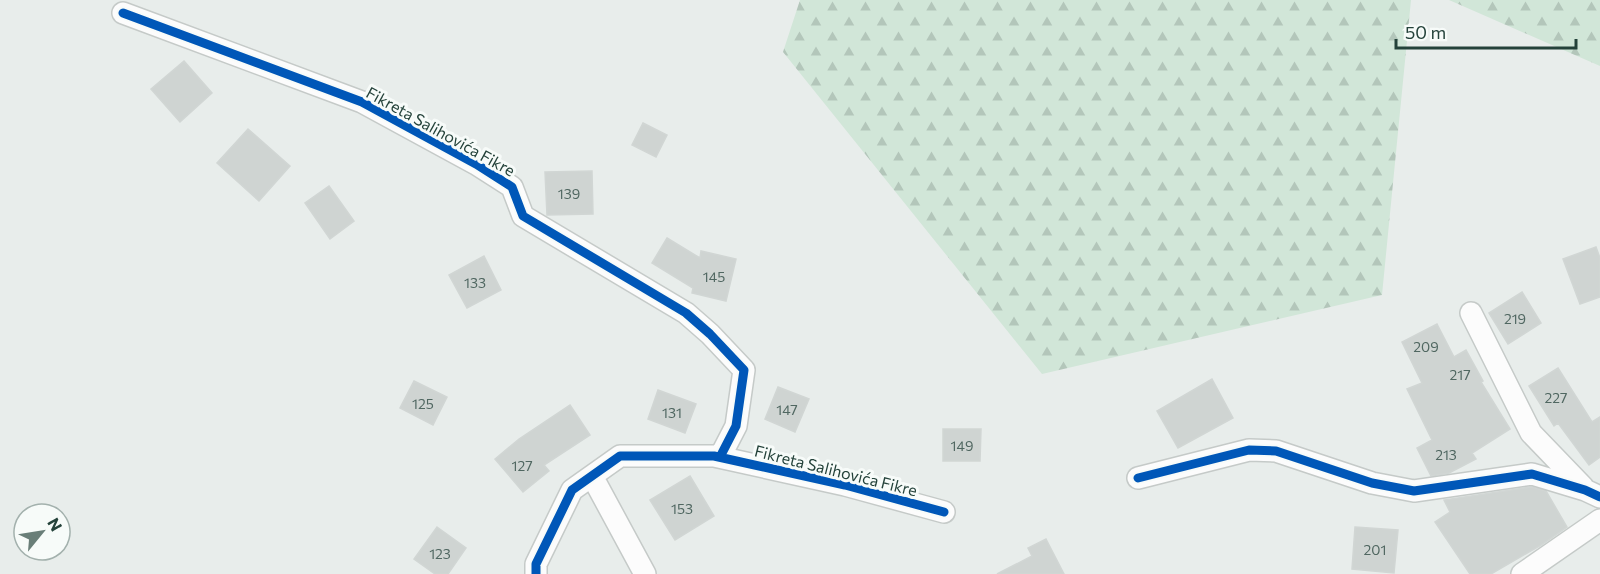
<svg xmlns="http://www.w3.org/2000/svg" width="1600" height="574" viewBox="0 0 1600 574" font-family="Commissioner,sans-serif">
	<defs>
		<pattern id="forest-firs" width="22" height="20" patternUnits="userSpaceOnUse" patternTransform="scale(1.5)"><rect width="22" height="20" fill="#d1e6d8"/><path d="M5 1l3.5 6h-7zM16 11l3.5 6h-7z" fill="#b3c6ba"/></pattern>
	</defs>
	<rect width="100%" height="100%" fill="#e8edeb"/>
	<path fill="url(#forest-firs)" d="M 800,0 L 1411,0 L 1382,295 L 1042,374 L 783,52 Z
		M 1449,0 L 1600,0 L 1600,66 Z"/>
	<path fill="#cfd4d2" stroke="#d1d6d4" stroke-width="1.5" d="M 184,61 L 212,93 L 180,122 L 151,89 Z
		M 643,123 L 667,135 L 656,157 L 632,145 Z
		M 248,129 L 290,166 L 259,201 L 217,163 Z
		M 592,171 L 593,214 L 547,215 L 545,172 Z
		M 329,186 L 354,221 L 330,239 L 305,203 Z
		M 667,238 L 700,258 L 701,251 L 736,259 L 726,301 L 692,293 L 693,288 L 652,263 Z
		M 1596,247 L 1600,258 L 1600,297 L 1580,304 L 1563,259 Z
		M 484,256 L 501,290 L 467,308 L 449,275 Z
		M 1522,292 L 1541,323 L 1508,344 L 1489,313 Z
		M 1437,324 L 1454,357 L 1466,350 L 1483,381 L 1481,382 L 1510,429 L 1472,453 L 1476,459 L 1449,473 L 1431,476 L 1417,448 L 1432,440 L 1407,389 L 1422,383 L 1402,342 Z
		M 1558,368 L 1592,422 L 1600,417 L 1600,457 L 1589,465 L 1558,423 L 1554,426 L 1529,386 Z
		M 1212,379 L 1233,418 L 1178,448 L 1157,411 Z
		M 414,381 L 447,397 L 433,425 L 400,408 Z
		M 778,387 L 809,399 L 795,432 L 765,419 Z
		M 658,390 L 696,404 L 685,433 L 648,419 Z
		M 570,405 L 590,435 L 544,465 L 549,471 L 523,492 L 495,459 L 519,439 Z
		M 943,429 L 981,429 L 980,461 L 943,461 Z
		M 690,476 L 714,516 L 675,540 L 650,500 Z
		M 1531,487 L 1546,491 L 1567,527 L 1541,545 L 1491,574 L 1470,574 L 1435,522 L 1450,512 L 1444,500 Z
		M 437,527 L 466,548 L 448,574 L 435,574 L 414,559 Z
		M 1355,527 L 1398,530 L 1394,573 L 1352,569 Z
		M 1046,539 L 1064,574 L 997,574 L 1032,556 L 1028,548 Z"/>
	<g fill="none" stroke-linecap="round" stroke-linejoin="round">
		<g stroke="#c5cac8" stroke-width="24">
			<path id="street" d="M 123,13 L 362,102 L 476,164 L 512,187 L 523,216 L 686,313 L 710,334 L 744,370 L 736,426 L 720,457
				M 1471,313 L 1531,433 L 1583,487
				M 592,476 L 645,574
				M 1138,478 L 1249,450 L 1276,451 L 1372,483 L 1414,491 L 1532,474 L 1585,490 L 1600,497
				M 536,574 L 536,564 L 572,490 L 620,456 L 714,456 L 845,485 L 944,512
				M 1522,574 L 1600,520"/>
		</g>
		<use href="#street" stroke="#fcfcfc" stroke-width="21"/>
		<g stroke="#f7fbf9" stroke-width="13">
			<path id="cycleway" d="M 123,13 L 362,102 L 476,164 L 512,187 L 523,216 L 686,313 L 710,334 L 744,370 L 736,426 L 720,457
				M 1138,478 L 1249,450 L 1276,451 L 1372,483 L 1414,491 L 1532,474 L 1585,490 L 1600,497
				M 536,574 L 536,564 L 572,490 L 620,456 L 714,456 L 845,485 L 944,512"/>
		</g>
		<use href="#cycleway" stroke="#0057b8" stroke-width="9"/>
	</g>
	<g text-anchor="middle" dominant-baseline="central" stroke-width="6" stroke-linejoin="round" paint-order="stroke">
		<g font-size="14" fill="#506761">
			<text x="569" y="193">139</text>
			<text x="714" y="276">145</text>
			<text x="475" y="282">133</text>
			<text x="1515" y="318">219</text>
			<text x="1426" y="346">209</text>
			<text x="1460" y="374">217</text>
			<text x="1556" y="397">227</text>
			<text x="423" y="403">125</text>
			<text x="787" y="409">147</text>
			<text x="672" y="412">131</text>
			<text x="962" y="445">149</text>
			<text x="1446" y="454">213</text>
			<text x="522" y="465">127</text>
			<text x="682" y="508">153</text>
			<text x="1375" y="549">201</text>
			<text x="440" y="553">123</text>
		</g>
		<g font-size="16" fill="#24423a" stroke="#f7fbf9">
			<text transform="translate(441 131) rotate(29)">Fikreta Salihovića Fikre</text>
			<text transform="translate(836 470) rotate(14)">Fikreta Salihovića Fikre</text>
		</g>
	</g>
	<g transform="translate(42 532) rotate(60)"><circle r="28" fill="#f7fbf9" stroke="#a3b1ad" stroke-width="1.5"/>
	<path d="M0-4.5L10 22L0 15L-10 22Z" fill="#697e78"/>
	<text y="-9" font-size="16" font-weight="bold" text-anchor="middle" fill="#24423a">N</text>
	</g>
	<path d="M1396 39v9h180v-9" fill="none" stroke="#24423a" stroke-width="3"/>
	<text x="1405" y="39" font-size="18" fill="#24423a" stroke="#f7fbf9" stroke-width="4.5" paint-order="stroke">50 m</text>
</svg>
